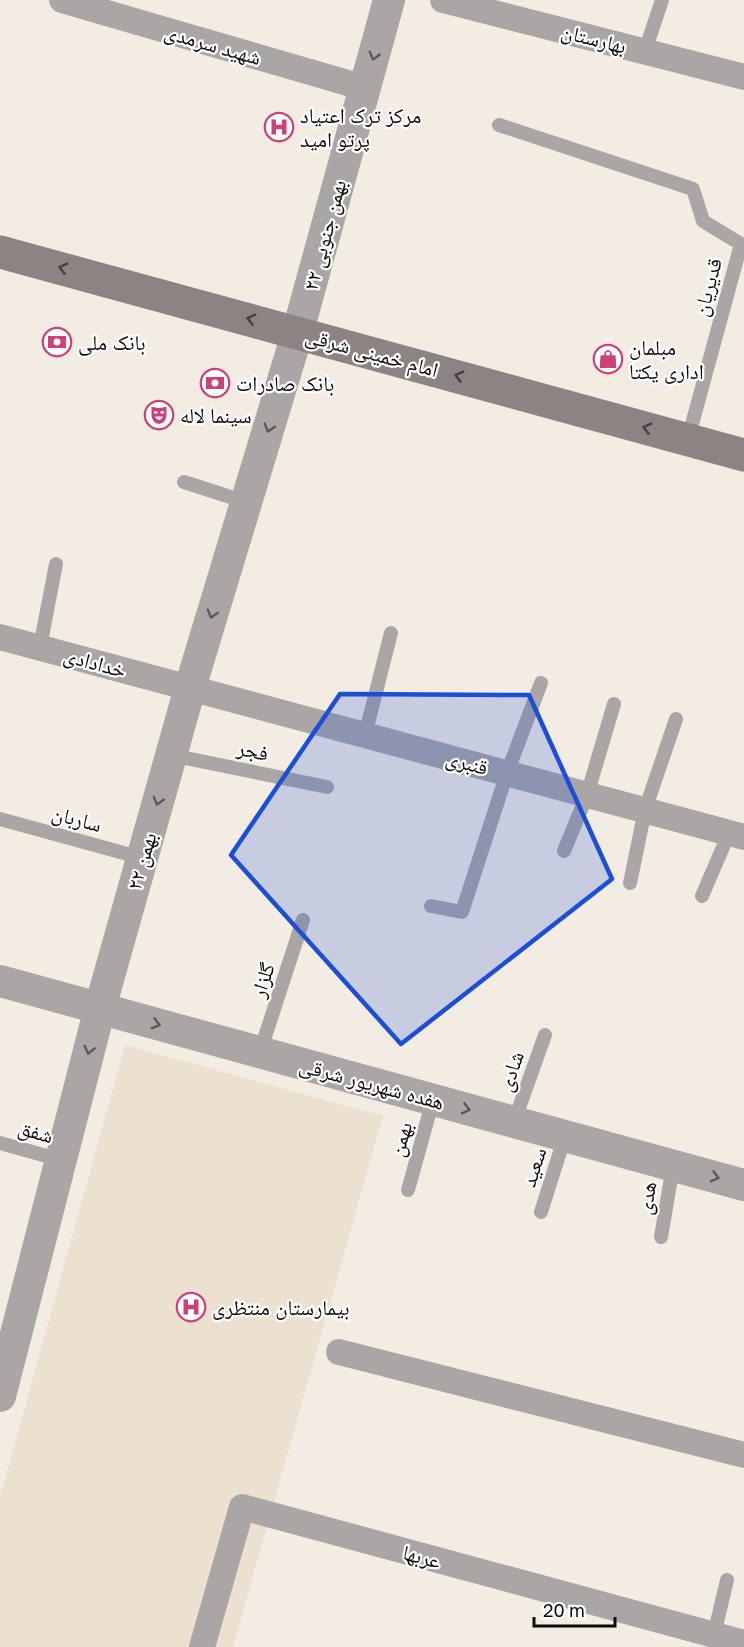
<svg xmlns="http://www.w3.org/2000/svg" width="744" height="1647" viewBox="0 0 744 1647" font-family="'Golos Text','Noto Naskh Arabic',sans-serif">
	<rect width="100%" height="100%" fill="#f3ece3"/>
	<path fill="#ece0d1" d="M 125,1045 L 383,1116 L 233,1647 L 0,1647 L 0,1497 Z"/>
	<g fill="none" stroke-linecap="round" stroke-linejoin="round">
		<path stroke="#aba6a6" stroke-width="14" d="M 645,51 L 662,0
			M 499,125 L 693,189 L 703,221 L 741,244 L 688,439
			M 184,482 L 246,502
			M 40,647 L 56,564
			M 365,735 L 391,633
			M 171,755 L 327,787
			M 0,819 L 142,858
			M 564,851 L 587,795 L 614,704
			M 630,883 L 645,810 L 676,719
			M 702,896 L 729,833
			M 431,906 L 462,912 L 507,773 L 541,683
			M 260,1052 L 303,920
			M 514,1122 L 545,1035
			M 0,1143 L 61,1160
			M 408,1190 L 433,1100
			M 541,1212 L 565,1136
			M 661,1237 L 673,1166
			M 714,1635 L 727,1580"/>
		<path stroke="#aba6a6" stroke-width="26" d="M 62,0 L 365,88
			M 443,0 L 744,77
			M 0,637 L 744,837
			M 339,1352 L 744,1455
			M 202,1647 L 242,1507 L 744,1643"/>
		<path stroke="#aba6a6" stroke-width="32" d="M 0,981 L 744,1185
			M 0,1396 L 100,1008 L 190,688 L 298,331 L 389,0"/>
		<path stroke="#8b8483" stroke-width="33" d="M 0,252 L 744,455"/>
	</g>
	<defs><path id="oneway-chevron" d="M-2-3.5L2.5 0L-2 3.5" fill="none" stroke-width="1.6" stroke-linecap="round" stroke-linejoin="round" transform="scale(1.5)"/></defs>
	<g stroke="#5c5858">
		<use href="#oneway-chevron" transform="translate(374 56) rotate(105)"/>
		<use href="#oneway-chevron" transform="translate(269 428) rotate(107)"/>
		<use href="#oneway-chevron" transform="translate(212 614) rotate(107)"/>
		<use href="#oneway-chevron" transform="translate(158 801) rotate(106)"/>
		<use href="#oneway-chevron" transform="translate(156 1024) rotate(15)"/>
		<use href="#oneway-chevron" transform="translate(89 1050) rotate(104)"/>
		<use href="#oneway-chevron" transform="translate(466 1109) rotate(15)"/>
		<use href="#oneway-chevron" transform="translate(715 1177) rotate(15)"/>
	</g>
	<g stroke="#464140">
		<use href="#oneway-chevron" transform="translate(63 268) rotate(-165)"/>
		<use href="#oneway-chevron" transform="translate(251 319) rotate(-165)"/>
		<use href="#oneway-chevron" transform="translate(459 376) rotate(-165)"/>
		<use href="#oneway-chevron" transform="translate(647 428) rotate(-165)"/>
	</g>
	<path fill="#1d4ed8" fill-opacity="0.2" stroke="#1d4ed8" stroke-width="4.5" stroke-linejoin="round" d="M 340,694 L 529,695 L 612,879 L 401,1044 L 231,855 Z"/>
	<defs>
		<g id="hospital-ring" transform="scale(1.5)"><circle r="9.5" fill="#fff" stroke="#cd4174" stroke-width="1.5"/><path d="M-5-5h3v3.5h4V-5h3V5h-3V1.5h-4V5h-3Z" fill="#cd4174"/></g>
		<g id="bank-ring" transform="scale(1.5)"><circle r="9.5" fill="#fff" stroke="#cd4174" stroke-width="1.5"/><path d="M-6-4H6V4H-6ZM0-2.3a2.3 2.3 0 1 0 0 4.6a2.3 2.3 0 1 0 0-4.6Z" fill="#cd4174"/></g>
		<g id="shop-ring" transform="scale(1.5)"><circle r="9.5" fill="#fff" stroke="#cd4174" stroke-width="1.5"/><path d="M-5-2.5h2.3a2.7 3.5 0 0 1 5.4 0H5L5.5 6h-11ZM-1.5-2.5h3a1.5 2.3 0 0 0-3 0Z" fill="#cd4174"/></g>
		<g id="theatre-ring" transform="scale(1.5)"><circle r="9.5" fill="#fff" stroke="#cd4174" stroke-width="1.5"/><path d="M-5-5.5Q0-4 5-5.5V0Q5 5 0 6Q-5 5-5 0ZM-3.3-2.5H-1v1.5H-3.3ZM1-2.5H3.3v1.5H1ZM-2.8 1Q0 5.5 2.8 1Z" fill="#cd4174"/></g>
	</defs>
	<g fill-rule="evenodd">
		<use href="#hospital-ring" x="279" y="127"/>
		<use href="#bank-ring" x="57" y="342"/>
		<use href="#shop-ring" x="608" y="359"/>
		<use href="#bank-ring" x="215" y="383"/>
		<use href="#theatre-ring" x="159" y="415"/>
		<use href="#hospital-ring" x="191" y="1307"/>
	</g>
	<g text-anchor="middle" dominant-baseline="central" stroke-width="4.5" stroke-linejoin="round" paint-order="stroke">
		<g font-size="21" fill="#0d0b09" stroke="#fff">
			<text transform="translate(594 38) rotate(14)">بهارستان</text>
			<text transform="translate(213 44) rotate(16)">شهید سرمدی</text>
			<text transform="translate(324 235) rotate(-75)">۲۲ بهمن جنوبی</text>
			<text transform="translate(707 287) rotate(-75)">قدیریان</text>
			<text transform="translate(372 352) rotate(15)">امام خمینی شرقی</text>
			<text transform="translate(95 662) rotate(15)">خدادادی</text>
			<text transform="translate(253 750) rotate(12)">فجر</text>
			<text transform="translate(467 762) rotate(15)">قنبری</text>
			<text transform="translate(77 818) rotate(15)">ساربان</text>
			<text transform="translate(141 861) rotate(-74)">۲۲ بهمن</text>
			<text transform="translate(262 980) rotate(-72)">گلزار</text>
			<text transform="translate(510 1071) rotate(-71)">شادی</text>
			<text transform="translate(372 1083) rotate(15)">هفده شهریور شرقی</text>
			<text transform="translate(36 1131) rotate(16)">شفق</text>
			<text transform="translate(400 1139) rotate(-74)">بهمن</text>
			<text transform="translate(533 1167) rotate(-72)">سعید</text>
			<text transform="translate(646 1198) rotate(-81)">هدی</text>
			<text transform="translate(422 1556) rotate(15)">عربها</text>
		</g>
		<g font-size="21" fill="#0d0b09" stroke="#fff" text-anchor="start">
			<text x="300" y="115">مرکز ترک اعتیاد<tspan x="300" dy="24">پرتو امید</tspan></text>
			<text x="78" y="342">بانک ملی</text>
			<text x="629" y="347">مبلمان<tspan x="629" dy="24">اداری یکتا</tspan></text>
			<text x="236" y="383">بانک صادرات</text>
			<text x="180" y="415">سینما لاله</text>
			<text x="212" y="1307">بیمارستان منتظری</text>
		</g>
	</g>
	<path d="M534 1617v9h81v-9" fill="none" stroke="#0d0b09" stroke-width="3"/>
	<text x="543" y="1617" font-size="18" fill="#0d0b09" stroke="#ffffff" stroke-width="4.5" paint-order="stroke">20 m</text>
</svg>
